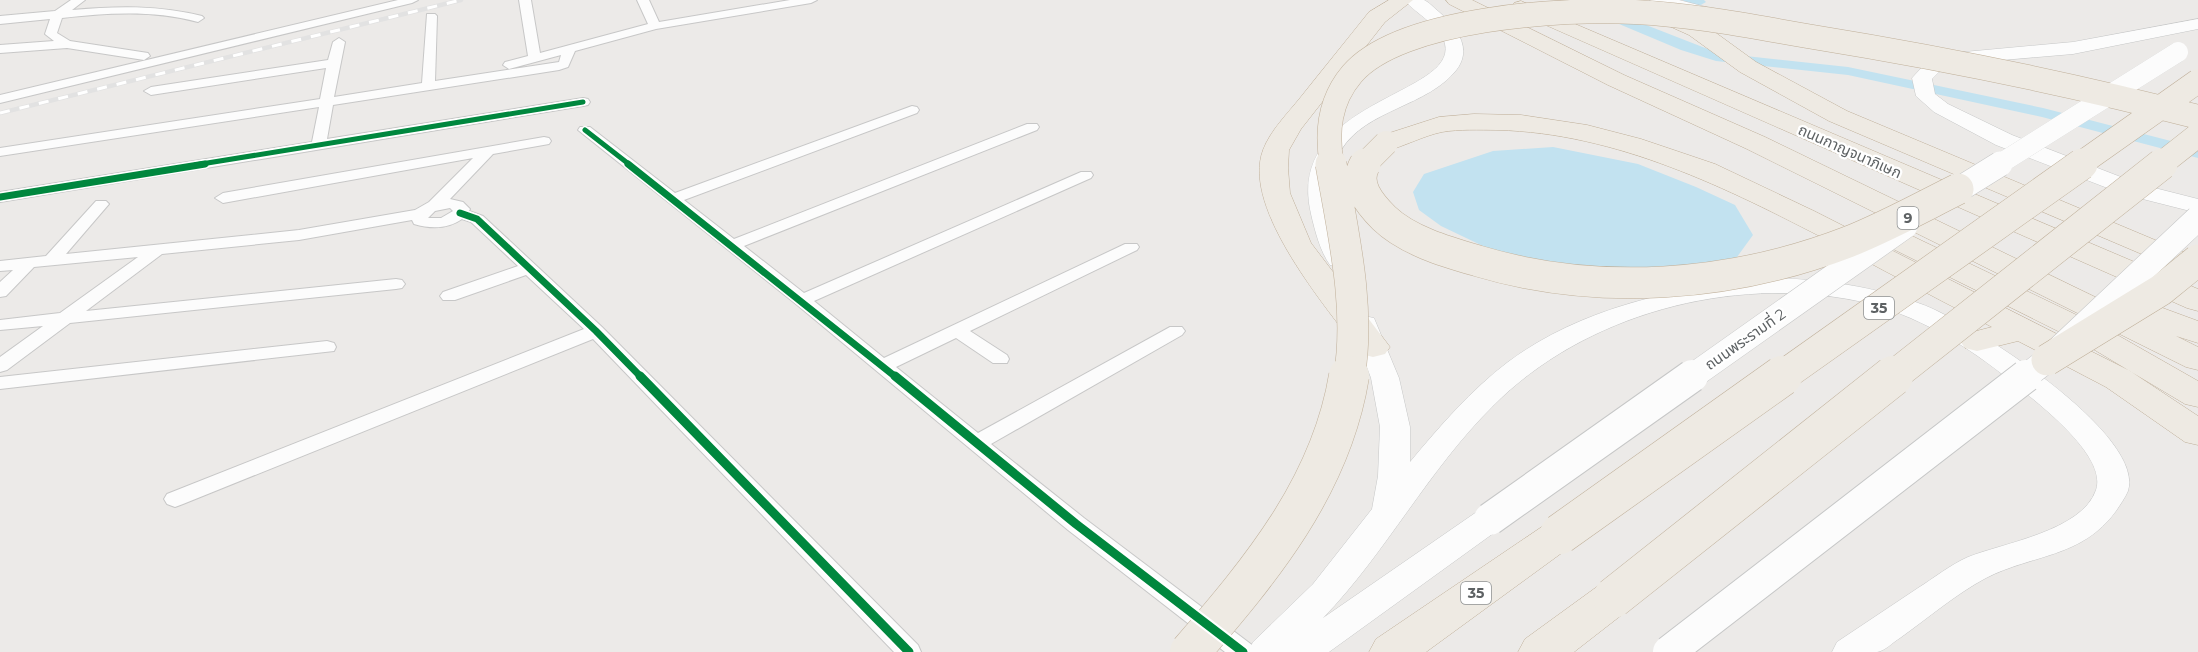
<svg xmlns="http://www.w3.org/2000/svg" width="2198" height="652" viewBox="0 0 2198 652" font-family="Montserrat,'Noto Sans Thai',sans-serif">
	<rect width="100%" height="100%" fill="#eceae8"/>
	<path fill="#c2e2f0" d="M 1553,147 L 1638,164 L 1696,187 L 1735,205 L 1753,235 L 1737,257 L 1692,271 L 1634,277 L 1506,257 L 1441,226 L 1419,210 L 1413,192 L 1424,174 L 1493,151 Z"/>
	<g fill="none" stroke-linecap="round" stroke-linejoin="round">
		<path fill="#c2e2f0" fill-rule="evenodd" d="M 1683,0 L 1704,0 L 1706,2 L 1699,6 L 1685,3 Z
			M 1605,9 L 1718,53 L 1848,67 L 2043,108 L 2198,148 L 2198,158 L 2042,117 L 1848,75 L 1716,61 L 1681,50 L 1600,16 L 1598,13 Z"/>
		<g stroke="#c7c7c7" stroke-width="2">
			<path id="street" d="M 71,0 L 85,0 L 72,10 C 117,6 159,5 202,16 L 204,18 L 198,22 C 153,10 108,13 62,18 L 57,33 L 70,41 L 148,53 L 150,56 L 144,60 L 67,48 L 0,53 L 0,45 L 54,41 L 45,34 L 50,19 L 0,24 L 0,16 L 55,11 Z
				M 398,0 L 418,0 L 412,3 L 0,103 L 0,95 Z
				M 519,0 L 531,0 L 540,53 L 648,24 L 637,0 L 649,0 L 659,22 L 790,0 L 817,0 L 811,3 L 656,29 L 575,51 L 568,67 L 559,70 L 333,105 L 327,139 L 583,98 L 588,99 L 590,102 L 588,105 L 583,106 L 0,202 L 0,192 L 312,142 L 319,107 L 0,156 L 0,148 L 320,99 L 326,68 L 151,95 L 144,91 L 151,87 L 328,60 L 333,42 L 339,38 L 345,42 L 334,97 L 422,83 L 427,14 L 435,14 L 437,16 L 435,81 L 559,62 L 561,55 L 509,69 L 503,65 L 505,62 L 528,56 Z
				M 912,106 L 917,107 L 919,110 L 917,113 L 684,200 L 734,239 L 1027,124 L 1037,124 L 1039,127 L 1037,130 L 744,246 L 804,293 L 1081,172 L 1091,172 L 1093,175 L 1091,178 L 814,301 L 884,358 L 1125,244 L 1137,244 L 1139,247 L 1137,250 L 970,331 L 1007,355 L 1009,359 L 1007,363 L 993,363 L 956,338 L 896,367 L 978,433 L 1170,327 L 1182,327 L 1185,331 L 1182,335 L 991,444 L 1084,518 L 1252,645 L 1255,652 L 1225,652 L 1068,530 L 796,304 L 578,130 L 580,127 L 590,127 L 675,193 Z
				M 544,137 L 549,138 L 551,141 L 549,144 L 493,154 L 450,199 L 463,202 L 470,209 L 469,211 L 483,216 L 602,327 L 918,645 L 921,652 L 894,652 L 593,339 L 183,504 L 175,507 L 167,504 L 164,499 L 167,494 L 584,329 L 526,275 L 455,300 L 443,300 L 440,296 L 443,292 L 518,266 L 471,222 L 462,219 C 448,229 431,229 414,224 L 412,220 L 299,240 L 162,254 L 86,311 L 396,279 L 402,280 L 405,284 L 402,288 L 396,289 L 70,323 L 7,370 L 0,372 L 0,357 L 43,326 L 0,330 L 0,320 L 60,313 L 138,257 L 34,267 L 6,296 L 0,297 L 0,282 L 13,270 L 0,271 L 0,261 L 46,256 L 96,201 L 106,201 L 109,204 L 66,254 L 299,230 L 415,210 L 429,202 L 473,158 L 223,203 L 215,198 L 223,193 ZM 450,208 L 453,211 L 441,218 L 428,218 L 435,211 Z
				M 327,341 L 334,343 L 336,347 L 334,351 L 0,389 L 0,377 Z"/>
		</g>
		<g stroke="#c6c7c7" stroke-width="1">
			<path id="secondary" d="M 1405,0 C 1411,0 1419,0 1424,0 C 1429,2 1434,8 1438,11 C 1460,30 1475,53 1451,76 C 1419,109 1357,112 1337,158 C 1323,193 1338,228 1351,260 L 1348,265 L 1339,267 L 1330,265 C 1320,251 1315,231 1311,214 C 1284,100 1457,96 1445,44 C 1440,24 1416,15 1405,0 Z
				M 1650,0 L 1679,0 L 1710,8 L 1713,12 L 1710,16 L 1704,17 L 1653,4 Z
				M 2198,19 L 2198,29 L 2073,54 L 1957,64 L 1939,72 L 1932,79 L 1935,94 L 1948,104 L 2012,135 L 2139,184 L 2198,199 L 2198,213 L 2123,194 L 1996,145 L 1934,112 L 1916,96 L 1912,78 L 1925,64 L 1953,53 L 2073,42 Z
				M 1765,278 C 1821,279 1868,285 1921,304 C 1967,320 2146,433 2128,491 C 2125,498 2120,505 2116,511 C 2082,558 2033,554 1986,578 C 1956,594 1928,618 1900,638 C 1893,642 1885,651 1877,652 C 1863,652 1846,652 1832,652 L 1837,642 C 1864,624 1891,606 1918,588 C 1934,578 1950,565 1968,557 C 2003,543 2082,531 2096,490 C 2108,455 2035,401 2012,382 C 1968,346 1915,313 1858,301 C 1732,275 1584,314 1493,406 C 1428,470 1386,553 1323,618 L 1478,511 L 1490,507 L 1502,511 L 1506,519 L 1502,527 L 1329,652 L 1248,652 L 1253,642 L 1313,584 L 1372,509 L 1378,476 L 1380,427 L 1371,378 L 1351,324 L 1354,318 L 1364,316 L 1374,318 L 1399,378 L 1410,427 L 1410,462 C 1440,426 1471,390 1508,362 C 1582,307 1676,288 1765,278 Z"/>
		</g>
		<g stroke="#bfaf99" stroke-width="1">
			<path id="highway" d="M 1389,0 L 1413,0 L 1385,22 L 1301,129 L 1289,150 L 1288,168 L 1290,193 L 1311,243 L 1390,347 L 1385,354 L 1373,357 L 1361,354 C 1328,309 1241,209 1263,150 C 1270,131 1288,113 1300,98 C 1323,69 1346,41 1369,12 Z
				M 1446,0 L 1472,0 L 1624,75 L 1765,137 L 2122,310 L 2127,303 L 2138,300 L 2149,303 L 2198,321 L 2198,343 L 2176,336 L 2198,347 L 2198,370 L 2186,367 L 1747,149 L 1608,85 L 1449,4 Z
				M 1521,1 L 2198,289 L 2198,311 L 2187,308 L 1514,11 L 1510,7 L 1514,3 Z
				M 1655,5 L 1705,25 L 1756,62 L 1847,111 L 2198,258 L 2198,278 L 1829,121 L 1740,72 L 1689,35 L 1647,16 L 1644,11 L 1647,6 Z
				M 1474,114 L 1521,115 L 1587,125 L 1641,139 L 1715,164 L 1814,211 L 2130,371 L 2198,416 L 2198,445 L 2185,442 L 2106,387 L 2018,341 L 1977,351 L 1965,348 L 1960,341 L 1965,334 L 1992,327 C 1938,299 1884,271 1831,242 C 1727,188 1617,133 1497,130 C 1479,130 1460,129 1442,132 C 1423,136 1405,146 1386,151 L 1377,149 L 1373,143 L 1377,137 L 1439,117 Z
				M 1875,220 L 1885,223 L 2112,332 L 2198,381 L 2198,407 L 2185,404 L 2088,346 L 1865,235 L 1860,229 L 1865,223 Z
				M 1560,519 L 1574,524 L 1580,534 L 1574,544 L 1426,652 L 1369,652 L 1376,639 L 1546,524 Z
				M 1613,581 L 1628,586 L 1635,598 L 1628,610 L 1574,652 L 1518,652 L 1525,639 L 1598,586 Z"/>
		</g>
		<use href="#street" fill="#fcfcfc" fill-rule="evenodd"/>
		<use href="#secondary" fill="#fcfcfc" fill-rule="evenodd"/>
		<use href="#highway" fill="#eeeae3" fill-rule="evenodd"/>
		<g stroke="#e2e2e2" stroke-width="4.5">
			<path id="rail" d="M 0,113 L 461,0"/>
		</g>
		<use href="#rail" stroke="#fff" stroke-width="3" stroke-dasharray="10" stroke-linecap="butt"/>
		<g stroke="#c6c7c7" stroke-width="20" stroke-linecap="butt">
			<path id="secondary-bridge-far2" d="M 1998,165 L 2178,52"/>
		</g>
		<g stroke="#c6c7c7" stroke-width="26" stroke-linecap="butt">
			<path id="secondary-bridge-far1" d="M 1942,200 L 2000,164
				M 1690,378 L 1905,226
				M 2024,378 L 2047,360 L 2198,218"/>
		</g>
		<g stroke="#c6c7c7" stroke-width="34" stroke-linecap="butt">
			<path id="secondary-bridge" d="M 1490,519 L 1692,376
				M 1669,652 L 2026,376"/>
		</g>
		<g stroke="#bfaf99" stroke-width="25" stroke-linecap="butt">
			<path id="highway-bridge-far2" d="M 1332,165 C 1326,132 1329,101 1352,74 C 1400,18 1564,8 1635,12 C 1695,15 1754,27 1813,37 C 1942,58 2071,84 2198,117
				M 1364,165 L 1386,143
				M 2079,165 L 2198,81
				M 2160,165 L 2198,135"/>
		</g>
		<g stroke="#bfaf99" stroke-width="32" stroke-linecap="butt">
			<path id="highway-bridge-far1" d="M 1331,164 C 1343,233 1361,308 1349,378
				M 1365,164 C 1353,184 1370,204 1384,218 C 1408,241 1447,252 1478,261 C 1598,297 1731,287 1848,242 C 1886,227 1922,207 1958,189
				M 2047,360 L 2161,290 L 2198,260
				M 1780,378 L 2082,164
				M 1891,378 L 2162,164"/>
		</g>
		<g stroke="#bfaf99" stroke-width="41" stroke-linecap="butt">
			<path id="highway-bridge" d="M 1560,534 L 1782,376
				M 1613,598 L 1893,376
				M 1190,652 C 1261,570 1331,486 1349,376"/>
		</g>
		<use href="#secondary-bridge-far2" stroke="#fcfcfc" stroke-width="20"/>
		<use href="#secondary-bridge-far1" stroke="#fcfcfc" stroke-width="25"/>
		<use href="#secondary-bridge" stroke="#fcfcfc" stroke-width="32"/>
		<use href="#highway-bridge-far2" stroke="#eeeae3" stroke-width="24"/>
		<use href="#highway-bridge-far1" stroke="#eeeae3" stroke-width="31"/>
		<use href="#highway-bridge" stroke="#eeeae3" stroke-width="40"/>
		<g stroke="#fff" stroke-width="8">
			<path id="cycleway-far2" d="M 585,130 L 630,165
				M 195,165 L 583,102"/>
		</g>
		<g stroke="#fff" stroke-width="10">
			<path id="cycleway-far1" d="M 628,164 L 897,378
				M 0,197 L 205,164
				M 460,213 L 477,219 L 596,331 L 642,378"/>
		</g>
		<g stroke="#fff" stroke-width="13">
			<path id="cycleway" d="M 640,376 L 909,652
				M 895,376 L 1076,524 L 1243,652"/>
		</g>
		<use href="#cycleway-far2" stroke="#00873e" stroke-width="5"/>
		<use href="#cycleway-far1" stroke="#00873e" stroke-width="7"/>
		<use href="#cycleway" stroke="#00873e" stroke-width="9"/>
	</g>
	<g text-anchor="middle" dominant-baseline="central" stroke-width="4.5" stroke-linejoin="round" paint-order="stroke">
		<g fill="#fff" stroke="#8e9192" stroke-width="1.5">
			<rect x="1897.5" y="207" width="21" height="22" rx="4.5"/>
			<rect x="1864" y="297" width="30" height="22" rx="4.5"/>
			<rect x="1461" y="582" width="30" height="22" rx="4.5"/>
		</g>
		<g font-size="14" font-weight="bold" fill="#5e6264">
			<text x="1908" y="218">9</text>
			<text x="1879" y="308">35</text>
			<text x="1476" y="593">35</text>
		</g>
		<g font-size="15" fill="#5e6264" stroke="#fff">
			<text transform="translate(1850 151) rotate(24)">ถนนกาญจนาภิเษก</text>
			<text transform="translate(1745 339) rotate(-35)">ถนนพระรามที่ 2</text>
		</g>
	</g>
</svg>
